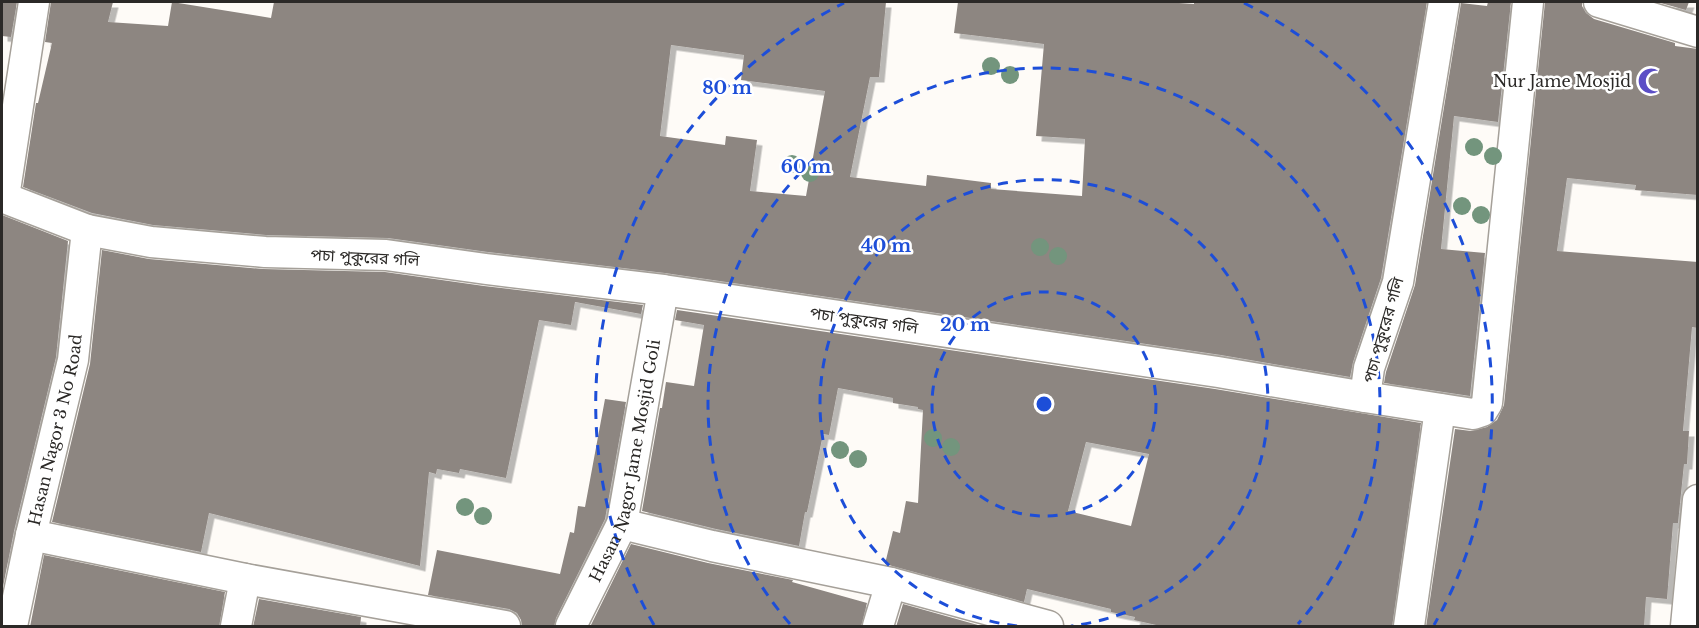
<svg xmlns="http://www.w3.org/2000/svg" width="1699" height="628" viewBox="0 0 1699 628" font-family="'Libre Baskerville','Noto Sans Bengali',serif">
	<defs>
		<filter id="shadow"><feDropShadow dx="5.5" dy="5.5" stdDeviation="0" flood-color="#0004"/></filter>
	</defs>
	<rect width="100%" height="100%" fill="#fefbf7"/>
	<path fill="#8d8681" fill-rule="evenodd" filter="url(#shadow)" d="M 2,2 L 17,2 L 11,37 L 2,36 Z
		M 51,2 L 113,2 L 108,22 L 168,26 L 172,2 L 271,18 L 274,2 L 886,2 L 879,77 L 870,77 L 850,177 L 926,186 L 927,175 L 991,183 L 991,189 L 1082,196 L 1085,139 L 1036,136 L 1044,44 L 954,33 L 958,2 L 1164,2 L 1194,4 L 1194,2 L 1427,2 L 1381,278 L 1353,362 L 1350,377 L 1221,355 L 665,273 L 488,252 L 388,238 L 266,235 L 153,225 L 92,213 L 23,187 L 36,103 L 38,103 L 52,43 L 45,42 ZM 671,45 L 744,55 L 741,80 L 825,91 L 806,196 L 750,191 L 757,140 L 726,136 L 725,145 L 660,136 Z
		M 1488,2 L 1511,2 L 1498,122 L 1454,116 L 1441,249 L 1485,253 L 1470,396 L 1384,383 L 1386,372 L 1415,285 L 1461,3 L 1487,6 Z
		M 1545,2 L 1582,2 L 1582,6 L 1586,13 L 1594,19 L 1675,43 L 1675,46 L 1698,49 L 1698,195 L 1635,190 L 1636,185 L 1567,178 L 1557,251 L 1698,262 L 1698,328 L 1692,327 L 1683,431 L 1689,431 L 1687,464 L 1684,464 L 1678,523 L 1673,523 L 1667,599 L 1646,597 L 1644,627 L 1426,627 L 1455,429 L 1471,431 L 1487,427 L 1497,420 L 1504,405 Z
		M 1657,2 L 1689,2 L 1686,10 Z
		M 2,215 L 68,241 L 56,357 L 14,531 L 2,592 Z
		M 102,250 L 149,259 L 263,269 L 385,272 L 484,286 L 643,305 L 641,314 L 575,302 L 571,325 L 539,320 L 506,478 L 460,469 L 459,473 L 437,469 L 436,474 L 429,472 L 420,566 L 209,513 L 201,552 L 52,522 L 90,364 Z
		M 677,310 L 1215,389 L 1421,423 L 1392,627 L 1165,627 L 1134,620 L 1135,617 L 1111,612 L 1111,609 L 1027,589 L 1024,602 L 885,564 L 893,531 L 900,533 L 906,501 L 918,503 L 923,410 L 918,409 L 918,407 L 893,403 L 893,398 L 838,388 L 829,435 L 823,434 L 807,512 L 805,512 L 799,546 L 716,529 L 642,511 L 660,408 L 662,408 L 666,382 L 694,386 L 704,325 L 675,320 ZM 1086,442 L 1149,454 L 1131,526 L 1068,511 Z
		M 605,399 L 626,402 L 605,519 L 556,618 L 554,627 L 522,627 L 521,620 L 517,613 L 509,609 L 428,595 L 437,550 L 560,574 L 570,532 L 574,533 L 578,506 L 585,507 Z
		M 631,544 L 708,563 L 793,580 L 792,582 L 867,603 L 861,627 L 590,627 Z
		M 44,555 L 225,592 L 219,627 L 30,627 Z
		M 259,599 L 361,617 L 360,627 L 253,627 Z
		M 903,604 L 985,627 L 896,627 Z"/>
	<g fill="none" stroke-linecap="round" stroke-linejoin="round">
		<g stroke="#a5a099" stroke-width="33">
			<g id="minor">
				<path d="M 1599,2 L 1698,32"/>
				<path d="M 2,197 L 87,230 L 151,242 L 265,252 L 386,255 L 486,269 L 663,290 L 1218,372 L 1365,397 L 1369,368 L 1398,282 L 1444,2"/>
				<path d="M 4,197 L 34,2"/>
				<path d="M 1365,397 L 1473,414 L 1482,411 L 1487,403 L 1528,2"/>
				<path d="M 622,524 L 712,546 L 891,583 L 1048,626"/>
				<path d="M 31,535 L 245,579 L 505,626"/>
				<path id="s1" d="M 12,626 L 31,535 L 73,360 L 87,230"/>
				<path d="M 236,626 L 245,579"/>
				<path id="s2" d="M 571,626 L 622,524 L 663,290"/>
				<path d="M 878,626 L 891,583"/>
				<path d="M 1409,626 L 1440,409"/>
				<path d="M 1686,626 L 1698,500"/>
			</g>
		</g>
		<use href="#minor" stroke="#fff" stroke-width="30"/>
	</g>
	<g fill="#73957d">
		<circle cx="991" cy="66" r="9"/>
		<circle cx="1010" cy="75" r="9"/>
		<circle cx="1474" cy="147" r="9"/>
		<circle cx="1493" cy="156" r="9"/>
		<circle cx="792" cy="164" r="9"/>
		<circle cx="810" cy="173" r="9"/>
		<circle cx="1462" cy="206" r="9"/>
		<circle cx="1481" cy="215" r="9"/>
		<circle cx="1040" cy="247" r="9"/>
		<circle cx="1058" cy="256" r="9"/>
		<circle cx="933" cy="438" r="9"/>
		<circle cx="951" cy="447" r="9"/>
		<circle cx="840" cy="450" r="9"/>
		<circle cx="858" cy="459" r="9"/>
		<circle cx="465" cy="507" r="9"/>
		<circle cx="483" cy="516" r="9"/>
	</g>
	<g fill="none" stroke="#1d4ed8" stroke-width="3" stroke-dasharray="10 8">
		<circle cx="1044" cy="404" r="112"/>
		<path d="M1017 626A224 224 0 1 1 1071 626"/>
		<path d="M790 624A336 336 0 1 1 1298 624"/>
		<path d="M654 625A448 448 0 0 1 844 3M1244 3A448 448 0 0 1 1434 625"/>
	</g>
	<defs>
		<g id="mosque-bare" transform="scale(2.07)"><path d="M3.5-4.9A6 6 0 1 0 3.5 4.9A5 5 0 1 1 3.5-4.9Z" fill="#5b4ec6" stroke="#fff" stroke-width="2.5" paint-order="stroke"/></g>
	</defs>
	<g fill-rule="evenodd">
		<use href="#mosque-bare" x="1651" y="81"/>
	</g>
	<g text-anchor="middle" dominant-baseline="central" stroke-width="5" stroke-linejoin="round" paint-order="stroke">
		<g font-size="16" fill="#2b2927" stroke="#fff" text-anchor="end">
			<text x="1631" y="81">Nur Jame Mosjid</text>
		</g>
		<g font-size="16" fill="#2b2927" stroke="#fff">
			<text transform="translate(365 257) rotate(3)">পচা পুকুরের গলি</text>
			<text transform="translate(864 320) rotate(8)">পচা পুকুরের গলি</text>
			<text transform="translate(1383 330) rotate(-74)">পচা পুকুরের গলি</text>
			<text stroke="none"><textPath href="#s1" startOffset="201">Hasan Nagor 3 No Road</textPath></text>
			<text stroke="none"><textPath href="#s2" startOffset="176">Hasan Nagor Jame Mosjid Goli</textPath></text>
		</g>
	</g>
	<circle cx="1044" cy="404" r="9" fill="#1d4ed8" stroke="#fff" stroke-width="3"/>
	<g font-size="18" text-anchor="middle" font-weight="bold" fill="#1d4ed8" stroke="#fff" stroke-width="5" stroke-linejoin="round" paint-order="stroke">
		<text x="727" y="94">80 m</text>
		<text x="806" y="173">60 m</text>
		<text x="886" y="252">40 m</text>
		<text x="965" y="331">20 m</text>
	</g>
	<rect width="1699" height="628" fill="none" stroke="#2b2927" stroke-width="6"/>
</svg>
